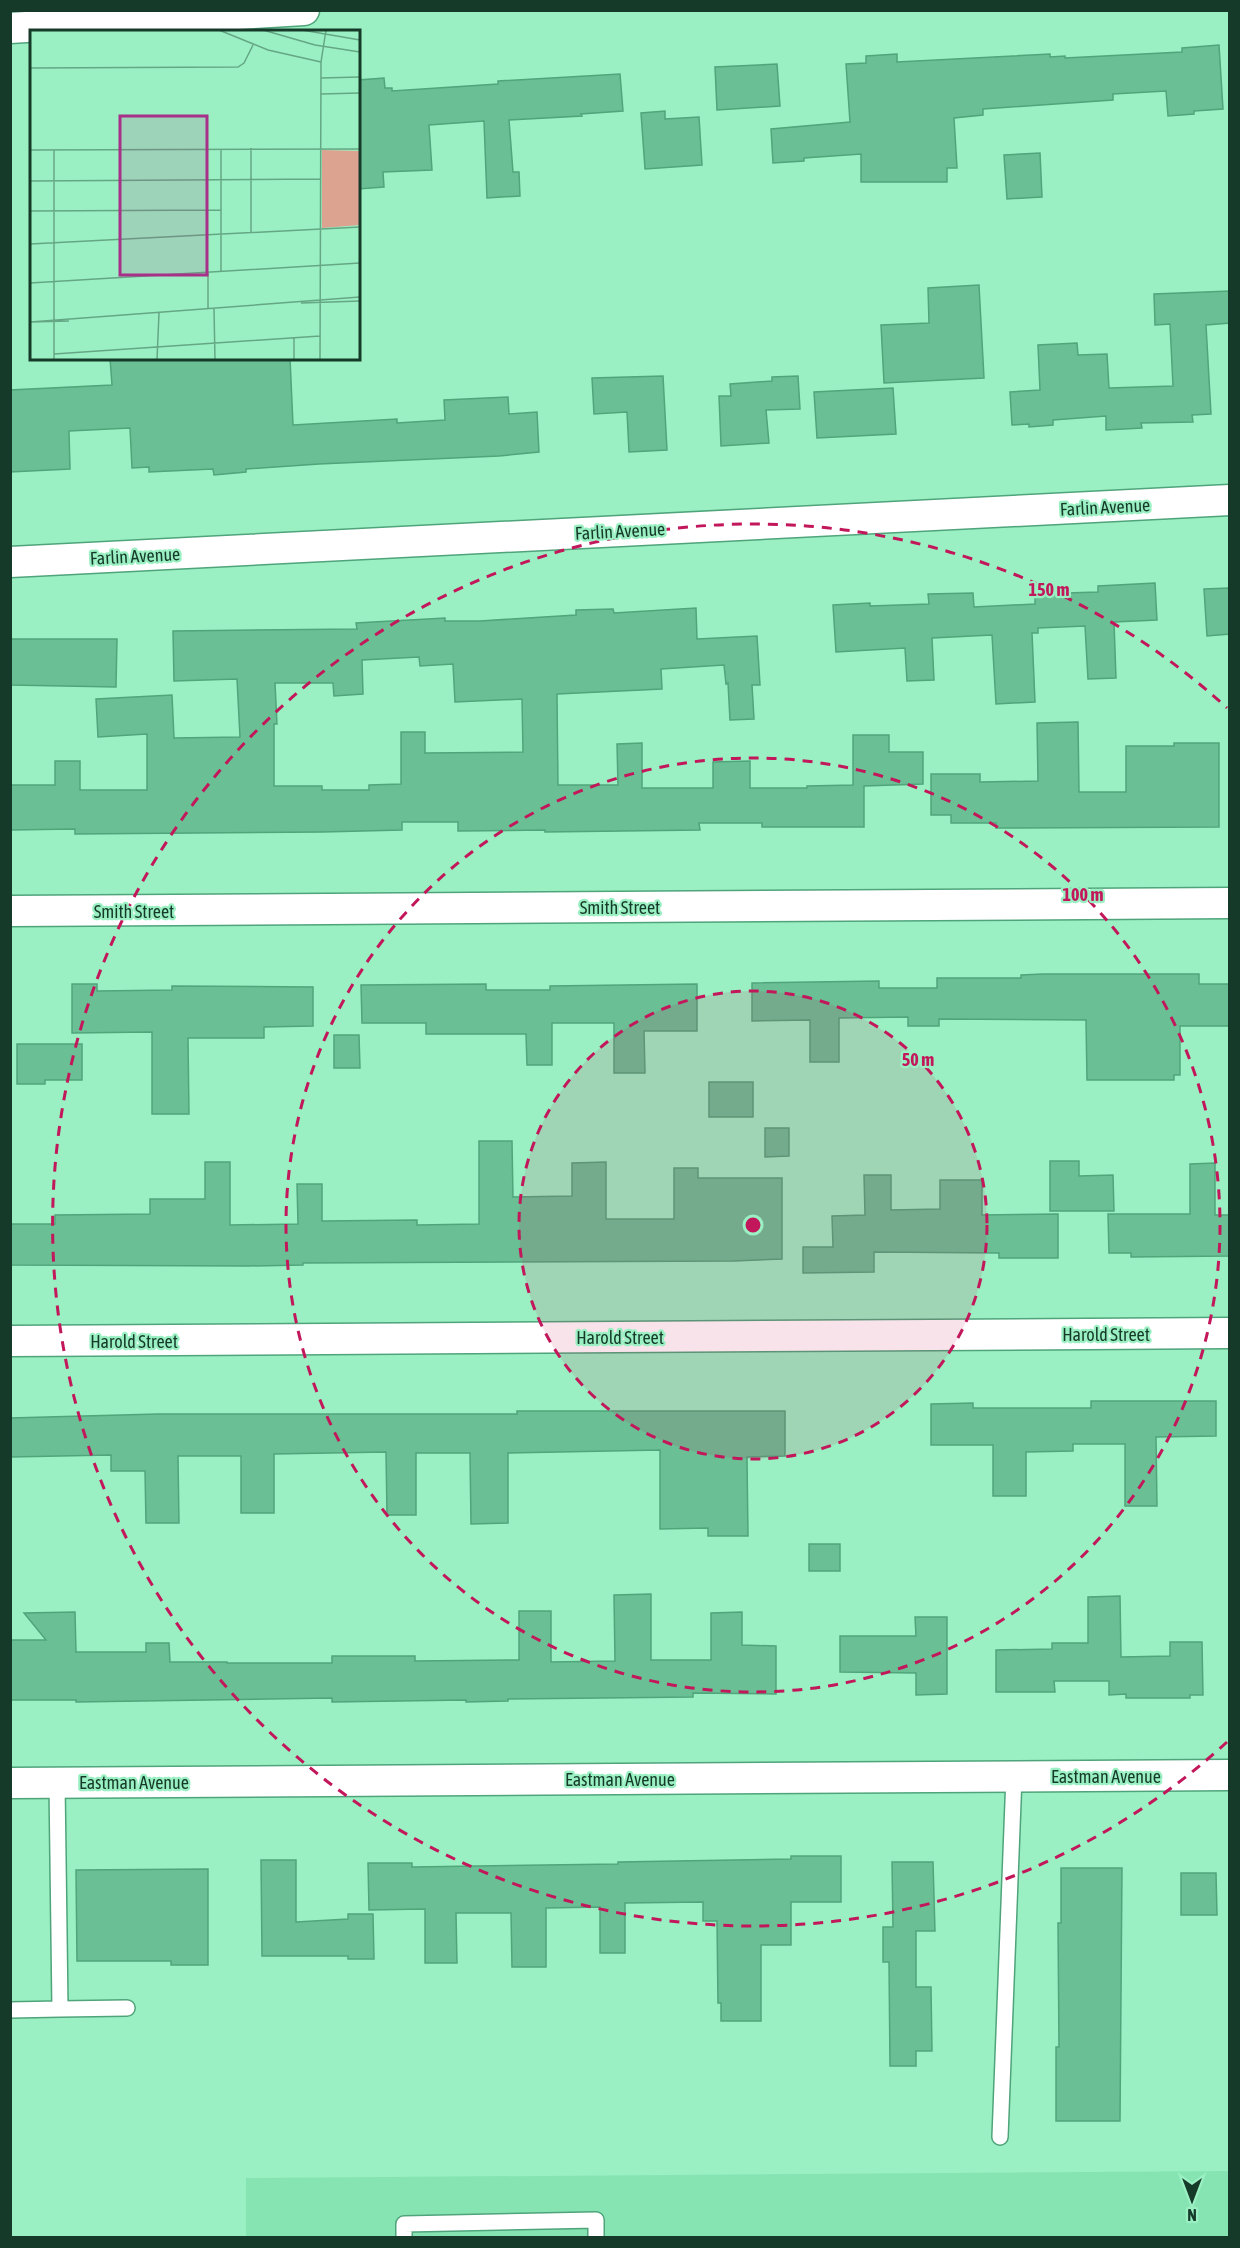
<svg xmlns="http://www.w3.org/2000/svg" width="1240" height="2248" viewBox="0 0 1240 2248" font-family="'Asap Condensed',sans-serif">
	<rect width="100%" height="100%" fill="#9af0c2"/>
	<path fill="#86e4b3" d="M 1229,2171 L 1229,2237 L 246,2238 L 246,2178 Z"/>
	<path fill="#6ac094" stroke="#50a57b" stroke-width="1.5" fill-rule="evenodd" d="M 1219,45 L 1223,109 L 1194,111 L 1194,114 L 1168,116 L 1166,91 L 1113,94 L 1113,100 L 983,109 L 983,115 L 954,118 L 957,168 L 947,168 L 947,182 L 861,182 L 861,154 L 804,158 L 804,161 L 773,163 L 771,129 L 850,122 L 846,64 L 866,63 L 866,56 L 897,54 L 897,62 L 1050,54 L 1050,57 L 1065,56 L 1065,58 L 1182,52 L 1182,48 Z
		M 777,64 L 780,106 L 717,110 L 715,67 Z
		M 620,74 L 623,111 L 581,114 L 582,116 L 509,120 L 513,172 L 519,172 L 520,196 L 487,198 L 484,121 L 429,125 L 432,170 L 383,172 L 384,187 L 358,189 L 358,80 L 384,78 L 385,88 L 392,88 L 392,91 L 498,84 L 498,81 Z
		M 665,111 L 665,119 L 699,117 L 702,165 L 645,169 L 641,113 Z
		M 1040,153 L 1042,197 L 1007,199 L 1004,155 Z
		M 979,285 L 984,378 L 884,383 L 881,325 L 929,323 L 928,288 Z
		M 1230,291 L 1230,323 L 1206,325 L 1211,414 L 1192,415 L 1193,422 L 1141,423 L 1142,428 L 1106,430 L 1106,416 L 1053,420 L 1053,425 L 1029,427 L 1029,424 L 1012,425 L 1010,392 L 1040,390 L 1038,345 L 1077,343 L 1078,355 L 1107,354 L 1109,388 L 1173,386 L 1170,324 L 1155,325 L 1154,294 Z
		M 110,358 L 290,358 L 293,425 L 397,419 L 397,423 L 445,420 L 444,400 L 508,397 L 509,414 L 537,412 L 539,452 L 499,456 L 319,464 L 246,469 L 246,472 L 214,475 L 213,469 L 149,472 L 149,467 L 132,468 L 130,428 L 69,431 L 70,469 L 10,472 L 10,390 L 112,385 Z
		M 663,376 L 667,450 L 629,452 L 627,412 L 594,414 L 592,378 Z
		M 798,376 L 800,409 L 766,410 L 769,443 L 721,446 L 719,396 L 731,396 L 730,384 L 772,381 L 772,377 Z
		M 893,388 L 896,434 L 817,438 L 814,392 Z
		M 1155,583 L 1157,620 L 1114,622 L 1116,678 L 1088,679 L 1085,626 L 1038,628 L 1038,633 L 1032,633 L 1035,702 L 996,704 L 992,635 L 932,638 L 934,680 L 907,681 L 905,648 L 836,652 L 833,605 L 870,603 L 870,606 L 929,604 L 928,594 L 973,593 L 974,607 L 1035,604 L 1035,594 L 1098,592 L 1098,586 Z
		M 1230,588 L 1230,634 L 1207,636 L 1204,589 Z
		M 696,608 L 697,639 L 757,636 L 760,685 L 752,685 L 754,719 L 730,720 L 728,683 L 726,684 L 724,665 L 661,669 L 662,689 L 557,694 L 558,785 L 618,785 L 617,744 L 642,743 L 642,788 L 713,788 L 713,762 L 750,761 L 750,788 L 807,788 L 807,786 L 853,785 L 853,735 L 889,735 L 889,752 L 923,752 L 923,784 L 864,786 L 864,827 L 762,827 L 762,823 L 699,823 L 700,830 L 545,832 L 545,830 L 458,831 L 458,822 L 402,822 L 402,830 L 322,832 L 75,834 L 75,829 L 10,830 L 10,785 L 55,785 L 55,761 L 80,761 L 80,790 L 147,790 L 147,734 L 98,737 L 96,699 L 172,695 L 174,738 L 240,737 L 237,679 L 174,681 L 173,631 L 357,629 L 356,623 L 445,618 L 445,621 L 480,621 L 576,615 L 576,610 L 613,609 L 614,613 ZM 419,657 L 420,666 L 453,664 L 455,702 L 522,699 L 523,752 L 425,753 L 425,732 L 401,732 L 401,784 L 369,785 L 369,790 L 322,790 L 322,786 L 274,786 L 274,724 L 277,724 L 275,683 L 333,683 L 334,696 L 363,694 L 362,660 Z
		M 10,639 L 117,639 L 116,687 L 10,685 Z
		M 1078,722 L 1079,792 L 1126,792 L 1126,746 L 1174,746 L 1174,743 L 1219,743 L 1219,827 L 996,828 L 996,823 L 951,823 L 951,815 L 931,815 L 931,774 L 980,774 L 980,782 L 1038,781 L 1037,723 Z
		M 1043,974 L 1199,974 L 1199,984 L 1229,984 L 1229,1026 L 1180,1026 L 1180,1075 L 1174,1075 L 1174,1080 L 1087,1080 L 1086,1020 L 939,1019 L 939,1026 L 908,1026 L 908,1017 L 839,1018 L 839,1062 L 810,1062 L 810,1020 L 752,1021 L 752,983 L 879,981 L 879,988 L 937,988 L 937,978 L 1021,978 L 1021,975 Z
		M 72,984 L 97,984 L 97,991 L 172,990 L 172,986 L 313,987 L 313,1026 L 264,1027 L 264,1038 L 188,1038 L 189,1114 L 152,1114 L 152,1032 L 72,1033 Z
		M 486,984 L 486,990 L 550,990 L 550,986 L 697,984 L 697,1031 L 644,1031 L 645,1073 L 614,1073 L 614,1023 L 552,1023 L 552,1065 L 527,1065 L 526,1034 L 426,1034 L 426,1023 L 362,1023 L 361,985 Z
		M 334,1035 L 359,1035 L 360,1068 L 334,1068 Z
		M 17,1044 L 82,1044 L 82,1080 L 45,1080 L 45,1084 L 17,1084 Z
		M 709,1082 L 753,1082 L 753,1117 L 709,1117 Z
		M 765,1128 L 789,1128 L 789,1156 L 765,1157 Z
		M 479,1141 L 512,1141 L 513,1197 L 572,1196 L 572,1163 L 606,1162 L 606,1219 L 674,1219 L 674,1168 L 698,1168 L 698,1178 L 782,1178 L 782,1259 L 734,1261 L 303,1263 L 303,1265 L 248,1266 L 10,1265 L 10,1224 L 55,1224 L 55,1215 L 150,1214 L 150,1199 L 205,1199 L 205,1162 L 230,1162 L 230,1225 L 298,1224 L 297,1184 L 322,1184 L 322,1221 L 417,1220 L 417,1225 L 479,1224 Z
		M 1050,1161 L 1079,1161 L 1079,1176 L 1113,1175 L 1114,1211 L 1050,1211 Z
		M 1215,1163 L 1215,1215 L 1230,1215 L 1230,1256 L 1131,1257 L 1131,1253 L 1109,1253 L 1108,1214 L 1190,1214 L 1190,1164 Z
		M 864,1175 L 891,1175 L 891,1210 L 940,1209 L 940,1180 L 982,1180 L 982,1215 L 1058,1214 L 1058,1258 L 999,1258 L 999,1253 L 874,1252 L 874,1272 L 803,1273 L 803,1247 L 833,1247 L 832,1216 L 865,1215 Z
		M 1091,1401 L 1216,1401 L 1216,1436 L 1156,1437 L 1157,1506 L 1125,1506 L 1125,1444 L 1073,1444 L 1073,1451 L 1026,1452 L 1026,1496 L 993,1496 L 993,1445 L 931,1445 L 931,1404 L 973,1403 L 973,1408 L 1091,1408 Z
		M 517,1411 L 785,1411 L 785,1456 L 747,1457 L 748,1536 L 708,1536 L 708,1528 L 660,1529 L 660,1450 L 508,1453 L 508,1523 L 471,1524 L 470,1453 L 416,1453 L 416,1515 L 387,1515 L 386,1452 L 274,1454 L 274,1513 L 241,1513 L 241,1456 L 178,1456 L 179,1523 L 146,1523 L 145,1471 L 111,1471 L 111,1455 L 10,1457 L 10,1418 L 158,1414 L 517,1414 Z
		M 809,1544 L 840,1544 L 840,1571 L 809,1571 Z
		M 651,1594 L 651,1660 L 711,1660 L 711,1613 L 742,1612 L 742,1645 L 776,1646 L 776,1694 L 693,1693 L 693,1697 L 508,1699 L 508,1701 L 466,1702 L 466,1700 L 332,1702 L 332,1698 L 76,1702 L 76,1700 L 10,1700 L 10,1640 L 46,1640 L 24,1613 L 75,1612 L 76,1652 L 146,1652 L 146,1643 L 169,1643 L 170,1662 L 227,1662 L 227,1663 L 332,1663 L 332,1656 L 415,1656 L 415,1661 L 519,1660 L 519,1611 L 551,1611 L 551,1662 L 615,1661 L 614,1595 Z
		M 1120,1596 L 1121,1657 L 1170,1656 L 1170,1642 L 1202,1642 L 1203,1695 L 1190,1695 L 1190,1698 L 1126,1698 L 1126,1694 L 1109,1695 L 1109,1681 L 1054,1681 L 1055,1692 L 996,1692 L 996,1650 L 1052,1649 L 1052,1643 L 1088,1643 L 1088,1597 Z
		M 915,1617 L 947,1617 L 947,1694 L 916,1695 L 916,1673 L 840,1672 L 840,1636 L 916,1636 Z
		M 791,1856 L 841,1856 L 841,1902 L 791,1902 L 791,1945 L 761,1945 L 761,2021 L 721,2021 L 721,2003 L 718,2003 L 717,1921 L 703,1921 L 703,1902 L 625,1903 L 625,1953 L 600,1953 L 600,1907 L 546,1908 L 546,1967 L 512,1967 L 511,1913 L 456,1913 L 457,1963 L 425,1963 L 425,1909 L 369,1910 L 368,1863 L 412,1863 L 412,1867 L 618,1864 L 618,1862 L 791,1859 Z
		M 261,1860 L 296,1860 L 296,1922 L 348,1919 L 348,1914 L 373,1914 L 374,1959 L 348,1959 L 348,1956 L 262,1956 Z
		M 892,1862 L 933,1862 L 935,1931 L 916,1931 L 916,1987 L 931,1987 L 932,2051 L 916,2051 L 916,2066 L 890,2066 L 889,1962 L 883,1962 L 883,1927 L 893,1927 Z
		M 1061,1868 L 1122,1868 L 1120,2121 L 1056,2121 L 1056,2047 L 1059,2047 L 1058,1923 L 1061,1923 Z
		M 208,1869 L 208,1965 L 171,1965 L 171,1961 L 77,1961 L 76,1870 Z
		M 1181,1873 L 1216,1873 L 1217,1915 L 1181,1915 Z"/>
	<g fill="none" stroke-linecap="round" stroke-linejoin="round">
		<g stroke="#4fa47b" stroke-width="18">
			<path id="service" d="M 60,2009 L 127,2008
				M 10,2010 L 60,2009 L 57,1783
				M 1000,2137 L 1014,1776
				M 404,2238 L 404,2224 L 596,2220 L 596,2238"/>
		</g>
		<g stroke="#4fa47b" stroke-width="33">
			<path id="minor" d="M 10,28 L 304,10
				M 10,562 L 1230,500
				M 10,911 L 1230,903
				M 10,1341 L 1230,1333
				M 10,1783 L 1230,1775"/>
		</g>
		<use href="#service" stroke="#fff" stroke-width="15"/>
		<use href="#minor" stroke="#fff" stroke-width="30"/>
	</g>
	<circle cx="753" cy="1225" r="234" fill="#c2185b" fill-opacity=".12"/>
	<g fill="none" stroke="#c2185b" stroke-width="3" stroke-dasharray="10 8">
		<circle cx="753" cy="1225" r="234"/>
		<circle cx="753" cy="1225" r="467"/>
		<path d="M1227 1742A701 701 0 1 1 1227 708"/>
	</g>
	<g text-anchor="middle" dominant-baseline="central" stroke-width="4.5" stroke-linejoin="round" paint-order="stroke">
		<g font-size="18" fill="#163a29" stroke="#9af0c2">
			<text transform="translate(1105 507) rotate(-3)">Farlin Avenue</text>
			<text transform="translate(620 531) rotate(-3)">Farlin Avenue</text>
			<text transform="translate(135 556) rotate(-3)">Farlin Avenue</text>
			<text x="620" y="907">Smith Street</text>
			<text x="134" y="911">Smith Street</text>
			<text x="1106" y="1334">Harold Street</text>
			<text x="620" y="1337">Harold Street</text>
			<text x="134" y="1341">Harold Street</text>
			<text x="1106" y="1776">Eastman Avenue</text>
			<text x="620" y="1779">Eastman Avenue</text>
			<text x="134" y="1782">Eastman Avenue</text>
		</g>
	</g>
	<g transform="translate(30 30)">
		<rect width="330" height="330" fill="#9af0c2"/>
		<path d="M 292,120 L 330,121 L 330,195 L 292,198 Z" fill="#dca390"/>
		<path fill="none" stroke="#65a785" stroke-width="1.5" d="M 189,0 L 238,20 L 291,32M 233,0 L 285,15 L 330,22M 272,0 L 330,10M 0,38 L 208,37 L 214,33 L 223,15M 291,48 L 330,47M 291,64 L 330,63M 0,120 L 330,119M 0,151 L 291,149M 0,181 L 191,180M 221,203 L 221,118M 0,214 L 330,197M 178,242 L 178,279M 191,242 L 191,119M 0,253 L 330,233M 271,273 L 330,271M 184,279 L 185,330M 0,292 L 330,267M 1,292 L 39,291M 24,324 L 290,306M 24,330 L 24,120M 127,330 L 129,283M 264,330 L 264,308M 290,330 L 291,32 L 296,0"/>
		<path fill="#a73088" fill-opacity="0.15" stroke="#a73088" stroke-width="3" d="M 90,86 L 177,86 L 177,245 L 90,245 Z"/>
		<rect width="330" height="330" fill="none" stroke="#163a29" stroke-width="3"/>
	</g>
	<circle cx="753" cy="1225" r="9" fill="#c2185b" stroke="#9af0c2" stroke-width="3"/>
	<g font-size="18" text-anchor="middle" font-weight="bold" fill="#c2185b" stroke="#9af0c2" stroke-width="4.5" stroke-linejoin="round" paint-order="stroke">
		<text x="1049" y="596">150 m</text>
		<text x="1083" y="901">100 m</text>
		<text x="918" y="1066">50 m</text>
	</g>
	<rect width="1240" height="2248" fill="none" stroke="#163a29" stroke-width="24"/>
	<g transform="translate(1192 2200) rotate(180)" stroke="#9af0c2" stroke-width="4.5" paint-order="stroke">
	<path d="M0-4.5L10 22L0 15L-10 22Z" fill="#163a29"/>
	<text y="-9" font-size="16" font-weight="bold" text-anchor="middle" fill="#163a29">N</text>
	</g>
</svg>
